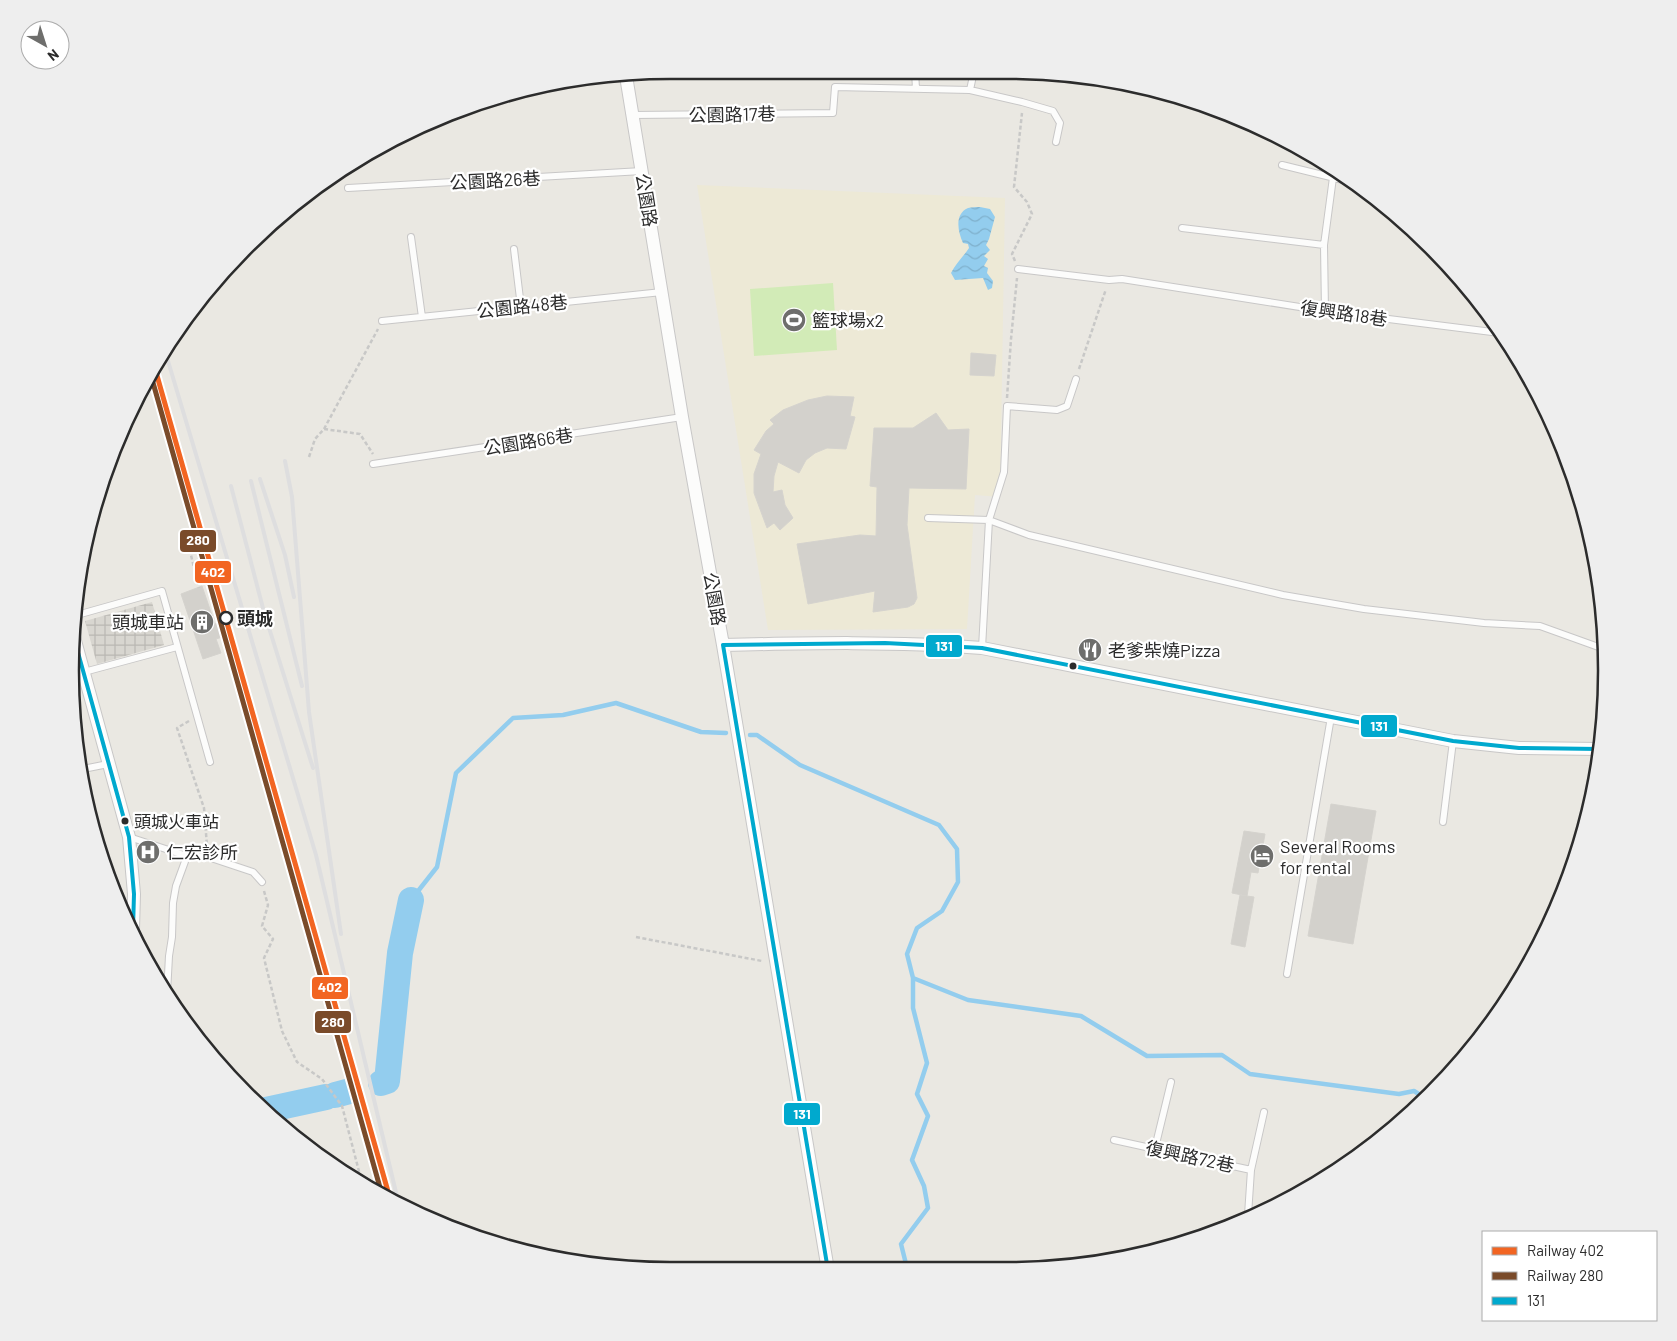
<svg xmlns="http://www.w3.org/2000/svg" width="1677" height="1341" viewBox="0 0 1677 1341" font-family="Barlow,'Noto Sans TC',sans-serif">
	<defs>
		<pattern id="plaza-grid" width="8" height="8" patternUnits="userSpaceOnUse" patternTransform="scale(1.25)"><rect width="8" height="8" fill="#d8d6d0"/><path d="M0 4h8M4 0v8" fill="none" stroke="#bab8b3"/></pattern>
		<pattern id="water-waves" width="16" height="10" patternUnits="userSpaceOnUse" patternTransform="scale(1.25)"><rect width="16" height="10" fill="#93cdee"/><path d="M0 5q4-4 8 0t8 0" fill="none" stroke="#7fb0cc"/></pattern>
	</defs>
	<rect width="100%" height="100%" fill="#eae8e2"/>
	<path fill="#ede9d6" d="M 697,185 L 1005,198 L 1000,497 L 975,495 L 967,629 L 768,630 Z"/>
	<path fill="#d2ebb7" d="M 833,283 L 837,350 L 754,356 L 750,289 Z"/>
	<path fill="url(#plaza-grid)" d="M 152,602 L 164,645 L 97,664 L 85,621 Z"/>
	<path fill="url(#water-waves)" d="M 980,207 L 990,209 L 995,217 L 989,239 L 986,245 L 990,250 L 984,256 L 988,259 L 984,266 L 988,268 L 987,273 L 993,281 L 992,288 L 988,290 L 983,278 L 955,280 L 951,273 C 956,263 963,257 969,248 L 968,244 L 963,243 C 958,232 954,214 968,208 C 971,207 977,207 980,207 Z"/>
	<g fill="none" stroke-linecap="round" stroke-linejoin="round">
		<path stroke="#93cdee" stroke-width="4.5" d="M 750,735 L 757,735 L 800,765 L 939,825 L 957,849 L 958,882 L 942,911 L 917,928 L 907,954 L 913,978 L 968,1000 L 1081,1016 L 1147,1056 L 1222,1055 L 1250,1074 L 1399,1094 L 1414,1091 L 1425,1098
			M 411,900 L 437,867 L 456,773 L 513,718 L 563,715 L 616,703 L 701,732 L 726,733
			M 906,1270 L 906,1264 L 901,1244 L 928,1208 L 924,1186 L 912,1160 L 928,1116 L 917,1094 L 927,1063 L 913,1008 L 913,978"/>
		<path stroke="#93cdee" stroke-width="26" d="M 381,1083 L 387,1081 L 400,953 L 411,900
			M 335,1095 L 350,1091
			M 266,1110 L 326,1097"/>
	</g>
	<path fill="#d3d1cc" stroke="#d5d3ce" d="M 971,353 L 996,355 L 994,376 L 970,375 Z
		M 827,396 L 854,397 L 850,416 L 855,417 L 846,449 L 827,448 L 815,453 L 806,460 L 799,473 L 778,462 L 774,476 L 773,492 L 782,490 L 785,505 L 793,518 L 780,530 L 774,523 L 767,528 L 754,493 L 754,474 L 761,454 L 754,450 L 766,431 L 774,424 L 770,420 L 783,410 L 808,400 Z
		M 936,413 L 948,430 L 969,429 L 966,489 L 909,488 L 907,525 L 917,598 L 914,604 L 908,607 L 873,612 L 875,591 L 808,604 L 797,544 L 860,535 L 876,536 L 877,487 L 870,486 L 874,428 L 913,428 Z
		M 202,586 L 215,624 L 227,620 L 232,634 L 216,639 L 221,653 L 203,659 L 181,594 Z
		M 1331,804 L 1376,811 L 1353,944 L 1308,936 Z
		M 1244,831 L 1265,834 L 1258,873 L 1251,872 L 1247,896 L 1232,893 Z
		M 1240,895 L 1254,897 L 1245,947 L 1231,944 Z"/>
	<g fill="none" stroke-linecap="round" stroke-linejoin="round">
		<g stroke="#c8c7c7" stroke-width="8">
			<path id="lane" d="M 915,71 L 916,89
				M 970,90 L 974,71
				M 632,115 L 833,113 L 835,87 L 970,90 L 1022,102 L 1053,111 L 1060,123 L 1056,142
				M 1282,165 L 1351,182
				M 348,188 L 642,171
				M 1182,228 L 1324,245 L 1334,170
				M 411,237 L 422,317
				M 1324,245 L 1325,311
				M 514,249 L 521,307
				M 1018,269 L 1109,280 L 1122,279 L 1325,311 L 1500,333
				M 382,321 L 662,292
				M 373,464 L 682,417
				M 928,518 L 989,520 L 1004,472 L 1007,406 L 1057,410 L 1067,406 L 1076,379
				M 77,615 L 162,591 L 210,762
				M 982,648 L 989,520 L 1029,535 L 1283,595 L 1364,609 L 1484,623 L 1540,626 L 1604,649
				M 84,672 L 177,647
				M 83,769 L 108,764
				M 1443,822 L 1453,741
				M 129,837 L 187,856 L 208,857 L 253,872 L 262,882
				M 1560,897 L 1563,885
				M 1287,974 L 1331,717
				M 167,993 L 169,956 L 172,937 L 173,903 L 176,886 L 187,856
				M 1114,1140 L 1251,1170 L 1248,1215
				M 1155,1148 L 1171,1082
				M 1251,1170 L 1264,1112"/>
		</g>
		<g stroke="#c8c7c7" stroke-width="14">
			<path id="street" d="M 626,76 L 682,417 L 723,645 L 828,1270
				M 74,637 L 129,837 L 134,894 L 133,929
				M 723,645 C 809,643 896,641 982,648 L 1453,741 L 1519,748 L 1599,749"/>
		</g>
		<path stroke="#c8c8c7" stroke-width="2.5" stroke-dasharray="4 2.5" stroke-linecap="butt" d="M 835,71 L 835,78
			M 1015,261 L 1012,254 L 1032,214 L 1027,202 L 1014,187 L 1022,113
			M 1079,369 L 1106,289
			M 1007,398 L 1011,339 L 1017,278
			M 324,429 L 378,329
			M 309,457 L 315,439 L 324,429 L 360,434 L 373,454
			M 188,543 L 199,588
			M 189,721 L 177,728 L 204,808 L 207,846
			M 264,891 L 268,905 L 262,926 L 273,939 L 264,958 L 282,1031 L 297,1062 L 322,1079 L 342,1106 L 361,1179
			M 636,937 L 762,961"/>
		<use href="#lane" stroke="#fcfcfb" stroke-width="6"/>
		<use href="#street" stroke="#fcfcfb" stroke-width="12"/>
		<path stroke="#dededf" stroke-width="4" d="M 165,351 L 316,855 L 398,1201
			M 285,461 L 292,497 L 309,712 L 341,934
			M 260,479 L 285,555 L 294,597
			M 251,481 L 302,686
			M 231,486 L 264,612 L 313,768"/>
		<g stroke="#fff" stroke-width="8">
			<path id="bus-1" d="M 74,638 L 129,837 L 134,894 L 133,929
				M 723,645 L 885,643 L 982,648 L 1453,741 L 1519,748 L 1599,749
				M 723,645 L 828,1270"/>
		</g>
		<use href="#bus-1" stroke="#00a9ce" stroke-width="4"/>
		<g stroke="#fff" stroke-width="9">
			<path id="rail-1" d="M 154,365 L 389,1195"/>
		</g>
		<g stroke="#fff" stroke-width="9">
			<path id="rail-2" d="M 150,372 L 381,1191"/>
		</g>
		<use href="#rail-1" stroke="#f26522" stroke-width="5"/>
		<use href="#rail-2" stroke="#7a4b2a" stroke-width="5"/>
	</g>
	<defs>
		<g id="stadium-disc" transform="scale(1.25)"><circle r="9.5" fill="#6e6e6c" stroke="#fff"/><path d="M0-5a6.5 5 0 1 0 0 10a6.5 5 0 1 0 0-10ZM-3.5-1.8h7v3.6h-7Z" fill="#fff"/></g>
		<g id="building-disc" transform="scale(1.25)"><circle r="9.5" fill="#6e6e6c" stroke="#fff"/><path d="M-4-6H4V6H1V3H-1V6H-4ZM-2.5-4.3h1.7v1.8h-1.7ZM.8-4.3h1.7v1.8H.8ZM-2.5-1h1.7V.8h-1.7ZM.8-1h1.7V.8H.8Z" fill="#fff"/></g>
		<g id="restaurant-disc" transform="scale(1.25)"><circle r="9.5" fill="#6e6e6c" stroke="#fff"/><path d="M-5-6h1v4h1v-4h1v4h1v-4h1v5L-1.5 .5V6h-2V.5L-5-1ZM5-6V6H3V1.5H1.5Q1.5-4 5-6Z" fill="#fff"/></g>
		<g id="hospital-disc" transform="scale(1.25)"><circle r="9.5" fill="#6e6e6c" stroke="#fff"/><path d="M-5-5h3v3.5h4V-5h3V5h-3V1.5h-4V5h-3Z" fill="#fff"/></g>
		<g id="hotel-disc" transform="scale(1.25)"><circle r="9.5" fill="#6e6e6c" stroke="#fff"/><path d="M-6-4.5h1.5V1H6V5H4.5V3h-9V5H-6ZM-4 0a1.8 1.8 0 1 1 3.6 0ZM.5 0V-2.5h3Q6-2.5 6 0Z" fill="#fff"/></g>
	</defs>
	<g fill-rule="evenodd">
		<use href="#stadium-disc" x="794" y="320"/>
		<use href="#building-disc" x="202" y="622"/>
		<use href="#restaurant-disc" x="1090" y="650"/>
		<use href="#hospital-disc" x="148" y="852"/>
		<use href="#hotel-disc" x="1262" y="856"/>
	</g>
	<circle fill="#fff" stroke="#2c2c2c" stroke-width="2.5" cx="226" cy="618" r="6"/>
	<g fill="#2c2c2c" stroke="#fff" stroke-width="2">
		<circle cx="1073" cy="666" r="4.5"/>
		<circle cx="125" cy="821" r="4.5"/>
	</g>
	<g text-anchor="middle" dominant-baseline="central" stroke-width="4.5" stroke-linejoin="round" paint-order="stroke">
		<g font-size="17" fill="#2c2c2c" stroke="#fff" text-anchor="start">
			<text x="134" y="821">頭城火車站</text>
		</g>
		<g font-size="18" fill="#2c2c2c" stroke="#fff">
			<text transform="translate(732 114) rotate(-1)">公園路17巷</text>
			<text transform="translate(495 180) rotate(-3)">公園路26巷</text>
			<text transform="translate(647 200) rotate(81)">公園路</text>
			<text transform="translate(522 306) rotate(-6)">公園路48巷</text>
			<text transform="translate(1344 313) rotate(8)">復興路18巷</text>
			<text transform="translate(528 441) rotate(-9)">公園路66巷</text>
			<text transform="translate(715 599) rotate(80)">公園路</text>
			<text transform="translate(1190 1156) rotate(12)">復興路72巷</text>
		</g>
		<g font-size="18" fill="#2c2c2c" stroke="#fff" text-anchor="start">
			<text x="812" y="320">籃球場x2</text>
			<text x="184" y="622" text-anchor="end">頭城車站</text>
			<text x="1108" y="650">老爹柴燒Pizza</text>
			<text x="1280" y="846">Several Rooms<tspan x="1280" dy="21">for rental</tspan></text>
			<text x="166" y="852">仁宏診所</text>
		</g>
		<g font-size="18" font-weight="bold" fill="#2c2c2c" stroke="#fff" text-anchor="start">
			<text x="237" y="618">頭城</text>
		</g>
	</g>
	<path d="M0 0H1677V1341H0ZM670 79H1007A591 591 0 0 1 1598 670V671A591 591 0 0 1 1007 1262H670A591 591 0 0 1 79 671V670A591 591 0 0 1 670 79Z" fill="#eee" fill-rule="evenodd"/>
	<path fill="none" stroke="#2c2c2c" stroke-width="2.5" d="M670 79H1007A591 591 0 0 1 1598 670V671A591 591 0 0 1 1007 1262H670A591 591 0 0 1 79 671V670A591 591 0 0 1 670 79Z"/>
	<g stroke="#fff" stroke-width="2">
		<rect x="179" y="529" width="38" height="24" rx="5" fill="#7a4b2a"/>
		<rect x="194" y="560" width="38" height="24" rx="5" fill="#f26522"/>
		<rect x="925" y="634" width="38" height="24" rx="5" fill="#00a9ce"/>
		<rect x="1360" y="714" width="38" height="24" rx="5" fill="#00a9ce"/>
		<rect x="311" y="976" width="38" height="24" rx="5" fill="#f26522"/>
		<rect x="314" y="1010" width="38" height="24" rx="5" fill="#7a4b2a"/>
		<rect x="783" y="1102" width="38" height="24" rx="5" fill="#00a9ce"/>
	</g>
	<g font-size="14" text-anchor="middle" font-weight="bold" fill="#fff">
		<text x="198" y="545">280</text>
		<text x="213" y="577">402</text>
		<text x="944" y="651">131</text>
		<text x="1379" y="731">131</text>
		<text x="330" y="992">402</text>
		<text x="333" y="1027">280</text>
		<text x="802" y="1119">131</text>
	</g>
	<rect x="1482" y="1231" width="175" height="90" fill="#ffffff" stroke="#ababab"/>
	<rect x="1492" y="1247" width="25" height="8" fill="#f26522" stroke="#ababab"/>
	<text x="1527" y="1256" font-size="15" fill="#2c2c2c">Railway 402</text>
	<rect x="1492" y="1272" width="25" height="8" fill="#7a4b2a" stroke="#ababab"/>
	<text x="1527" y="1281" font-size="15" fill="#2c2c2c">Railway 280</text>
	<rect x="1492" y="1297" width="25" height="8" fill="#00a9ce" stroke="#ababab"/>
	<text x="1527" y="1306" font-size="15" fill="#2c2c2c">131</text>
	<g transform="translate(45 45) rotate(141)"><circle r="24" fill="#ffffff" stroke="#ababab"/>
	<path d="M0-4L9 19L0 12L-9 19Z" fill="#6e6e6c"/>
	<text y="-8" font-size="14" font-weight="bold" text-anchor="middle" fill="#2c2c2c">N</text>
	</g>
</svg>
